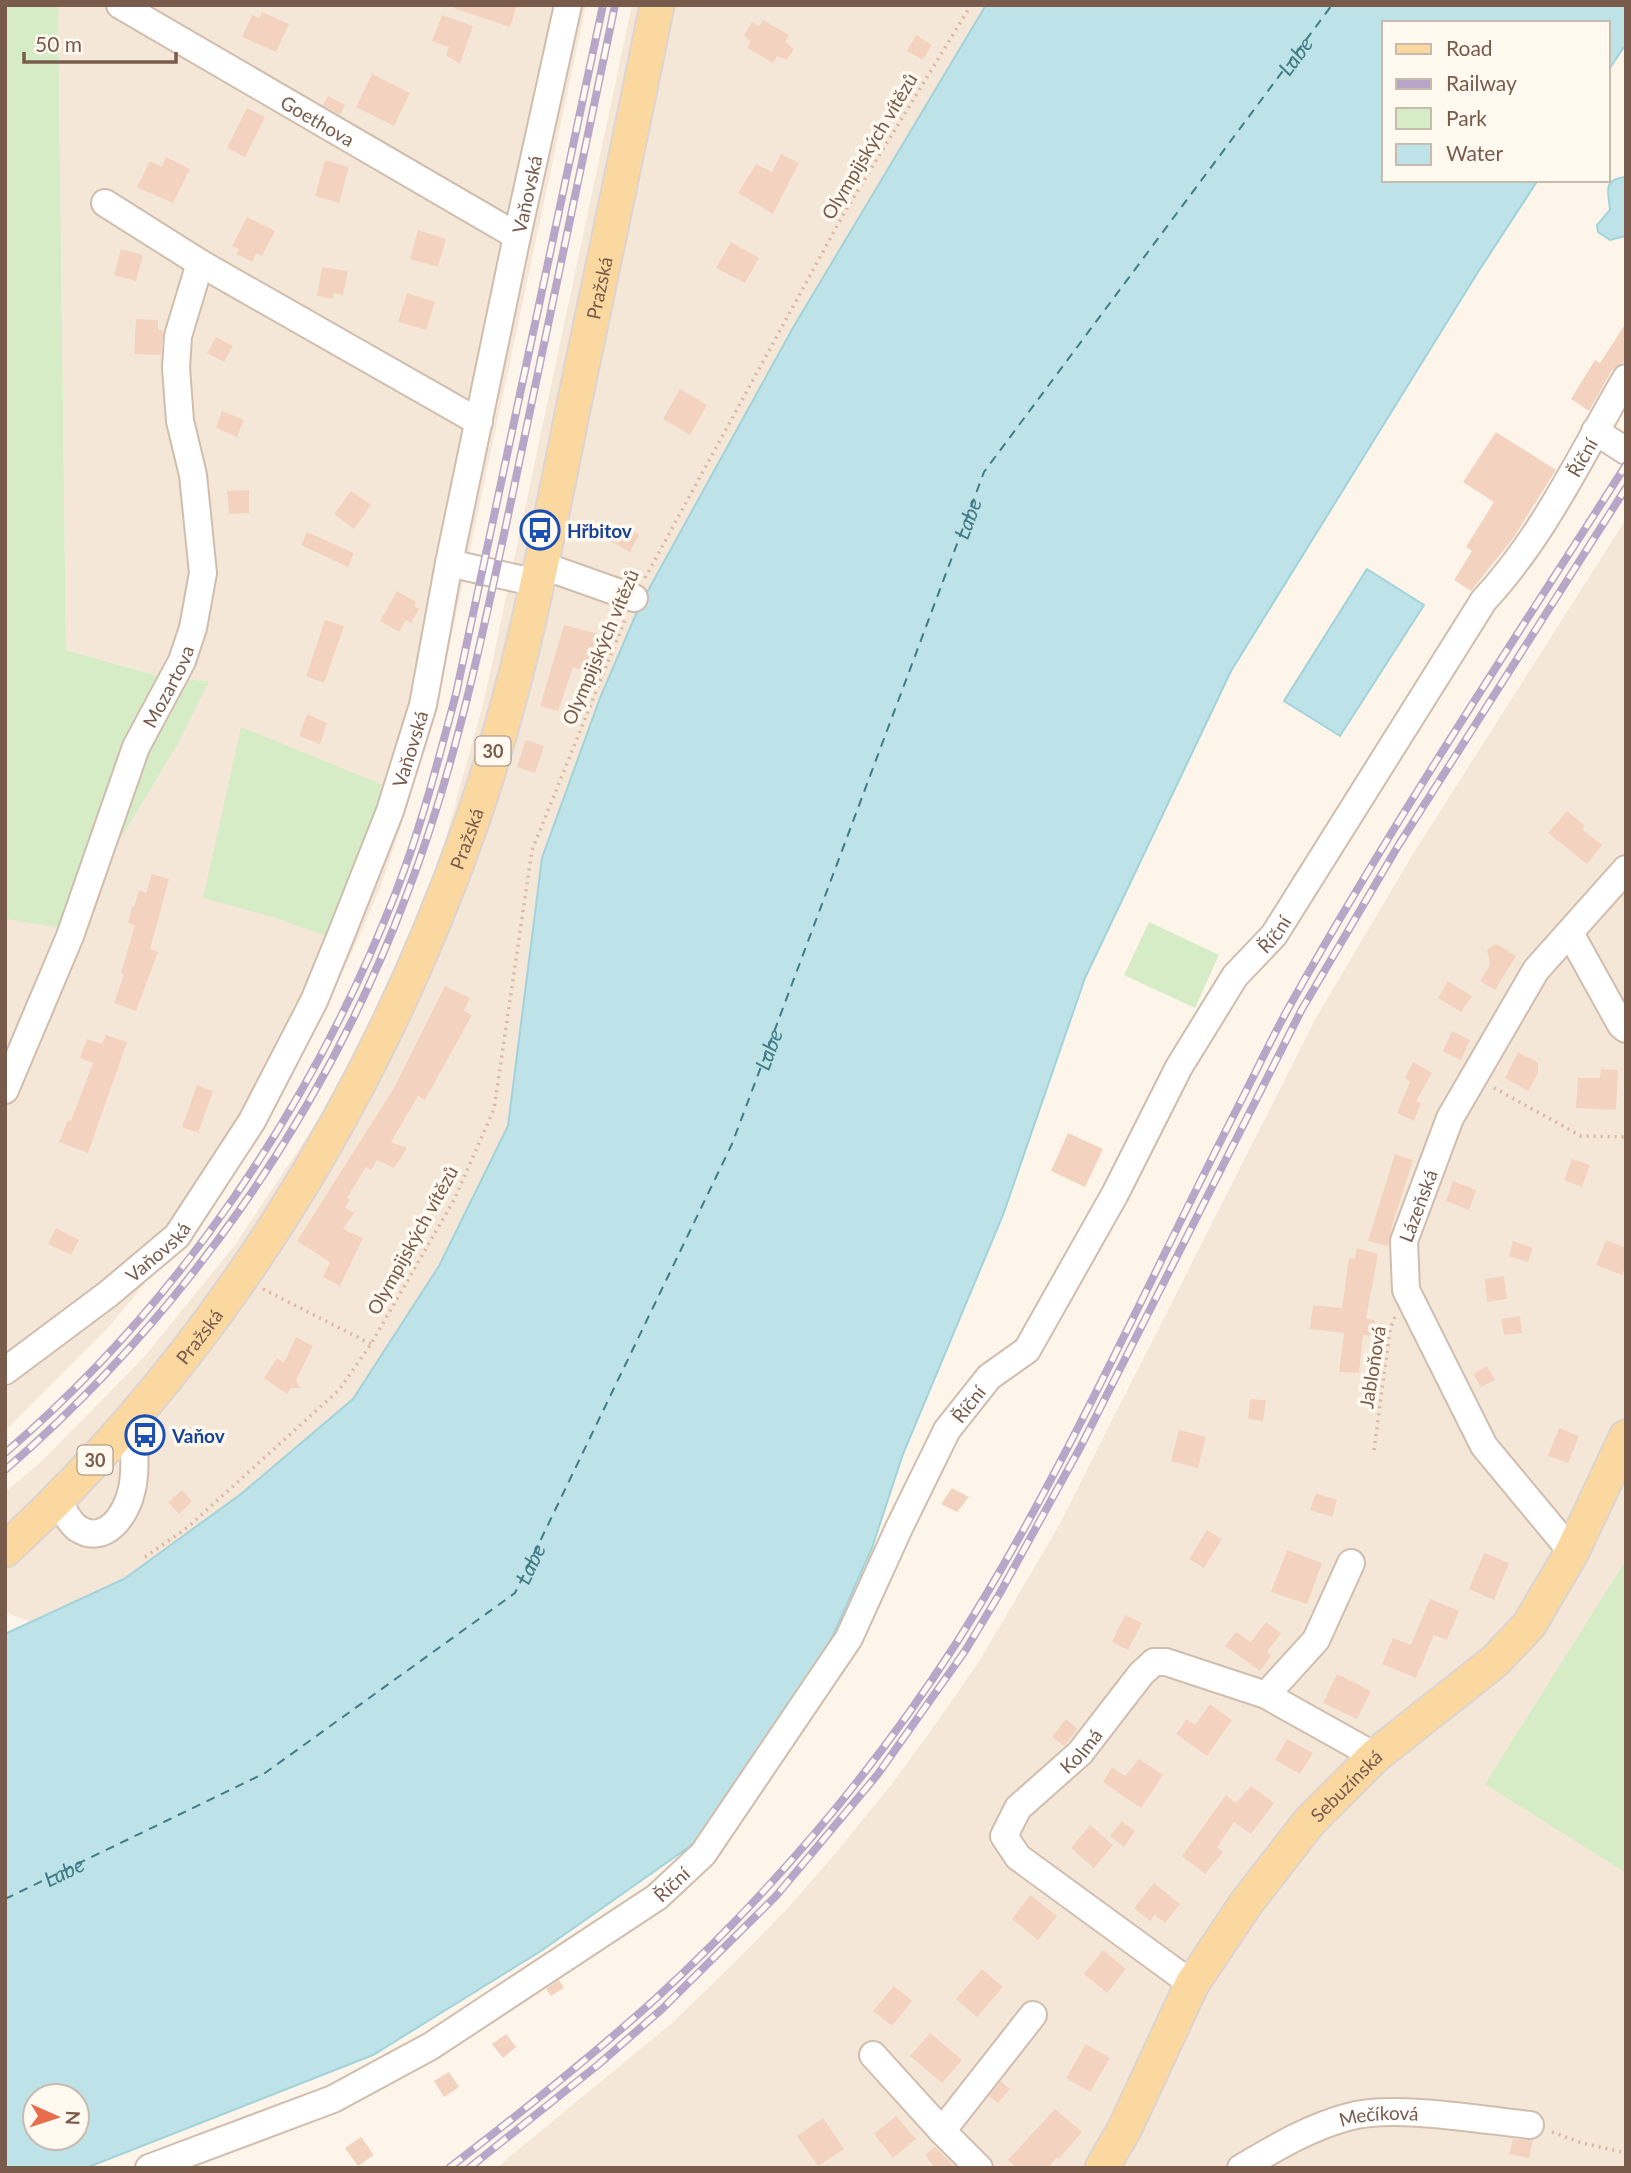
<svg xmlns="http://www.w3.org/2000/svg" width="1631" height="2173" viewBox="0 0 1631 2173" font-family="Lato,sans-serif">
	<rect width="100%" height="100%" fill="#fdf5e9"/>
	<path fill="#f5e7d7" d="M 58,5 L 586,5 L 440,690 L 401,826 L 381,885 L 356,944 L 302,1056 L 272,1107 L 198,1218 L 109,1327 L 5,1431 L 5,919 L 66,928 L 208,681 L 166,678 L 66,650 Z
		M 632,5 L 986,5 L 794,326 L 639,607 L 600,698 L 542,858 L 508,1126 L 439,1266 L 353,1399 L 241,1494 L 124,1579 L 30,1622 L 5,1612 L 5,1492 L 43,1460 L 144,1357 L 235,1245 L 311,1131 L 342,1078 L 398,963 L 423,901 L 445,841 L 484,701 Z
		M 1626,519 L 1626,2168 L 496,2168 L 672,2023 L 729,1968 L 789,1907 L 839,1849 L 891,1785 L 935,1725 L 980,1660 L 1058,1527 L 1317,1016 L 1413,854 Z"/>
	<path fill="#d6ecc7" d="M 5,5 L 58,5 L 66,650 L 166,678 L 209,681 L 177,745 L 66,929 L 5,919 Z
		M 241,727 L 391,788 L 335,939 L 273,917 L 203,898 Z
		M 1149,922 L 1219,955 L 1195,1008 L 1124,975 Z
		M 1626,1560 L 1626,1873 L 1485,1784 Z"/>
	<path fill="#bde2e8" stroke="#a2d2da" stroke-width="2" fill-rule="evenodd" d="M 986,5 L 1626,5 L 1626,44 L 1608,71 L 1608,23 L 1384,23 L 1384,180 L 1538,180 L 1478,272 L 1231,671 L 1085,978 L 1003,1215 L 903,1454 L 872,1548 L 817,1671 L 696,1842 L 541,1951 L 373,2055 L 86,2168 L 5,2168 L 5,1634 L 124,1579 L 241,1494 L 353,1399 L 439,1266 L 508,1126 L 542,858 L 600,698 L 639,607 L 794,326 ZM 35,2096 L 77,2096 L 77,2138 L 35,2138 Z
		M 1626,177 L 1626,236 L 1610,240 L 1598,232 L 1597,225 L 1610,210 C 1609,193 1601,179 1626,177 Z
		M 1367,569 L 1424,605 L 1340,736 L 1284,701 Z"/>
	<g fill="none" stroke-linecap="round" stroke-linejoin="round">
		<path stroke="#417b85" stroke-width="2" stroke-dasharray="9 7" stroke-linecap="butt" id="s1" d="M 5,1899 L 265,1773 L 515,1593 L 732,1144 L 984,472 L 1332,5"/>
	</g>
	<path fill="#f3d3c0" d="M 454,5 L 517,5 L 510,27 L 454,8 Z
		M 262,12 L 289,24 L 276,52 L 242,37 L 252,15 L 260,18 Z
		M 442,15 L 473,26 L 460,64 L 446,55 L 449,47 L 432,41 Z
		M 763,20 L 789,35 L 785,42 L 794,49 L 787,60 L 777,56 L 773,63 L 747,48 L 750,42 L 744,35 L 752,22 L 759,26 Z
		M 916,35 L 932,45 L 923,60 L 907,51 Z
		M 372,74 L 410,93 L 394,126 L 356,107 Z
		M 328,96 L 345,105 L 340,115 L 323,105 Z
		M 247,108 L 265,117 L 245,157 L 227,148 Z
		M 781,154 L 799,163 L 773,214 L 738,193 L 756,164 L 772,172 Z
		M 166,157 L 190,169 L 173,203 L 137,187 L 150,161 L 162,167 Z
		M 325,160 L 349,167 L 339,203 L 315,196 Z
		M 247,217 L 275,231 L 262,256 L 256,253 L 253,262 L 236,254 L 239,249 L 232,246 Z
		M 418,230 L 446,239 L 438,267 L 410,259 Z
		M 731,242 L 759,258 L 745,283 L 716,268 Z
		M 121,249 L 143,255 L 136,281 L 114,275 Z
		M 322,267 L 348,271 L 343,295 L 334,293 L 333,299 L 317,296 Z
		M 407,293 L 435,302 L 426,330 L 398,322 Z
		M 136,319 L 158,320 L 158,330 L 163,330 L 161,355 L 134,354 Z
		M 1626,323 L 1626,360 L 1612,370 L 1589,411 L 1571,399 L 1595,360 L 1600,363 Z
		M 216,337 L 233,346 L 224,362 L 207,353 Z
		M 680,389 L 707,405 L 690,435 L 663,419 Z
		M 222,411 L 244,420 L 237,437 L 216,428 Z
		M 1496,432 L 1556,470 L 1512,540 L 1471,591 L 1454,580 L 1472,551 L 1466,547 L 1494,502 L 1463,482 Z
		M 249,490 L 249,513 L 229,514 L 227,491 Z
		M 351,491 L 371,505 L 354,529 L 334,514 Z
		M 620,523 L 639,535 L 630,552 L 610,541 Z
		M 307,532 L 354,553 L 348,567 L 301,545 Z
		M 397,591 L 416,602 L 414,606 L 419,609 L 411,623 L 406,620 L 399,632 L 380,621 Z
		M 325,620 L 344,626 L 324,683 L 306,676 Z
		M 564,625 L 598,634 L 591,660 L 599,676 L 573,667 L 558,711 L 540,706 Z
		M 307,714 L 327,723 L 320,744 L 299,736 Z
		M 526,740 L 544,746 L 535,773 L 517,767 Z
		M 1567,811 L 1585,826 L 1582,829 L 1602,845 L 1587,864 L 1548,833 Z
		M 152,874 L 169,879 L 150,949 L 158,952 L 136,1011 L 114,1003 L 124,974 L 121,973 L 135,925 L 128,923 L 132,907 L 134,907 L 139,890 L 146,893 Z
		M 1493,945 L 1499,945 L 1516,956 L 1495,990 L 1480,981 L 1490,965 L 1487,950 Z
		M 1448,981 L 1472,996 L 1461,1012 L 1438,998 Z
		M 445,986 L 470,998 L 464,1011 L 472,1015 L 425,1100 L 418,1096 L 391,1142 L 407,1148 L 394,1168 L 377,1160 L 371,1170 L 366,1167 L 347,1198 L 350,1200 L 345,1207 L 354,1213 L 343,1229 L 363,1238 L 340,1286 L 323,1277 L 330,1262 L 297,1241 L 394,1088 Z
		M 1452,1031 L 1470,1040 L 1461,1060 L 1443,1051 Z
		M 106,1035 L 127,1042 L 88,1153 L 59,1142 L 68,1120 L 71,1121 L 93,1063 L 80,1058 L 87,1039 L 102,1044 Z
		M 1518,1052 L 1538,1063 L 1538,1073 L 1528,1091 L 1505,1078 Z
		M 1413,1062 L 1432,1073 L 1416,1101 L 1421,1103 L 1414,1121 L 1397,1113 L 1410,1082 L 1405,1078 Z
		M 1601,1069 L 1618,1070 L 1616,1110 L 1576,1108 L 1578,1078 L 1600,1078 Z
		M 197,1085 L 213,1091 L 198,1133 L 182,1127 Z
		M 1068,1133 L 1103,1149 L 1085,1187 L 1051,1171 Z
		M 1395,1154 L 1413,1160 L 1392,1226 L 1388,1246 L 1368,1241 Z
		M 1572,1159 L 1590,1165 L 1582,1187 L 1564,1180 Z
		M 1453,1181 L 1476,1190 L 1469,1210 L 1446,1201 Z
		M 56,1228 L 79,1240 L 71,1255 L 48,1244 Z
		M 1606,1240 L 1626,1248 L 1626,1265 L 1622,1275 L 1596,1265 Z
		M 1513,1241 L 1533,1248 L 1528,1262 L 1509,1256 Z
		M 1357,1248 L 1378,1254 L 1366,1319 L 1375,1320 L 1373,1336 L 1363,1335 L 1359,1373 L 1339,1372 L 1344,1333 L 1310,1329 L 1313,1305 L 1342,1308 L 1349,1258 L 1355,1259 Z
		M 1504,1276 L 1507,1299 L 1487,1302 L 1485,1279 Z
		M 1520,1316 L 1522,1333 L 1504,1335 L 1501,1319 Z
		M 296,1337 L 313,1346 L 296,1380 L 300,1388 L 291,1388 L 287,1394 L 264,1378 L 277,1358 L 284,1363 Z
		M 1487,1366 L 1495,1380 L 1481,1387 L 1473,1374 Z
		M 1250,1399 L 1266,1400 L 1263,1421 L 1248,1419 Z
		M 1559,1428 L 1579,1436 L 1568,1463 L 1548,1456 Z
		M 1179,1430 L 1206,1437 L 1198,1468 L 1171,1461 Z
		M 952,1488 L 969,1497 L 957,1512 L 941,1504 Z
		M 182,1490 L 192,1501 L 179,1514 L 168,1502 Z
		M 1316,1493 L 1337,1500 L 1332,1517 L 1310,1510 Z
		M 1207,1530 L 1222,1539 L 1204,1568 L 1189,1559 Z
		M 1287,1550 L 1322,1563 L 1307,1604 L 1271,1592 Z
		M 1484,1553 L 1509,1563 L 1494,1600 L 1469,1589 Z
		M 1430,1599 L 1459,1611 L 1447,1640 L 1434,1635 L 1416,1678 L 1382,1664 L 1393,1638 L 1411,1645 Z
		M 1125,1615 L 1142,1623 L 1128,1650 L 1112,1642 Z
		M 1266,1622 L 1281,1633 L 1267,1652 L 1271,1656 L 1260,1671 L 1225,1646 L 1236,1632 L 1251,1642 Z
		M 1337,1674 L 1371,1691 L 1357,1719 L 1323,1703 Z
		M 1210,1704 L 1232,1720 L 1207,1756 L 1176,1734 L 1187,1719 L 1195,1725 Z
		M 1066,1719 L 1078,1729 L 1064,1746 L 1052,1737 Z
		M 1287,1739 L 1313,1753 L 1300,1774 L 1275,1760 Z
		M 1139,1759 L 1163,1775 L 1141,1808 L 1103,1782 L 1112,1767 L 1125,1776 Z
		M 1251,1786 L 1274,1803 L 1251,1834 L 1234,1822 L 1217,1847 L 1223,1852 L 1205,1874 L 1182,1856 L 1226,1795 L 1236,1803 Z
		M 1122,1821 L 1135,1831 L 1124,1847 L 1110,1836 Z
		M 1090,1825 L 1113,1845 L 1094,1868 L 1071,1848 Z
		M 1154,1883 L 1180,1904 L 1165,1923 L 1155,1915 L 1150,1921 L 1134,1908 Z
		M 1030,1895 L 1057,1916 L 1038,1940 L 1012,1919 Z
		M 1103,1950 L 1126,1969 L 1107,1993 L 1084,1974 Z
		M 982,1969 L 1003,1987 L 977,2017 L 956,1999 Z
		M 559,1980 L 564,1988 L 551,1996 L 546,1989 Z
		M 894,1986 L 912,2001 L 892,2026 L 873,2011 Z
		M 930,2033 L 962,2060 L 942,2083 L 910,2056 Z
		M 506,2034 L 516,2047 L 503,2058 L 492,2044 Z
		M 1086,2044 L 1110,2058 L 1090,2092 L 1066,2078 Z
		M 449,2072 L 459,2087 L 444,2097 L 434,2081 Z
		M 1001,2081 L 1010,2089 L 998,2103 L 989,2096 Z
		M 1055,2109 L 1082,2132 L 1059,2159 L 1057,2157 L 1048,2168 L 1017,2168 L 1008,2160 Z
		M 896,2116 L 916,2139 L 893,2158 L 874,2134 Z
		M 823,2118 L 844,2149 L 818,2166 L 797,2136 Z
		M 361,2137 L 374,2155 L 358,2166 L 345,2148 Z
		M 1513,2139 L 1533,2140 L 1529,2158 L 1509,2154 Z
		M 935,2147 L 956,2168 L 935,2168 L 925,2155 Z"/>
	<g fill="none" stroke-linecap="round" stroke-linejoin="round">
		<g stroke="#d0bdae" stroke-width="30">
			<g id="minor">
				<path id="s2" d="M 120,5 L 517,236"/>
				<path d="M 105,203 L 200,263 L 479,422"/>
				<path d="M 1595,431 L 1626,451"/>
				<path d="M 449,563 L 537,583"/>
				<path d="M 541,565 L 634,598"/>
				<path d="M 1570,933 L 1621,1025 L 1626,1029"/>
				<path id="s3" d="M 5,1090 L 70,936 L 136,747 L 182,661 L 193,628 L 203,573 L 193,475 L 180,421 L 176,368 L 178,336 L 200,263"/>
				<path id="s4" d="M 5,1371 L 108,1294 L 177,1236 L 252,1121 L 314,1001 L 341,935 L 390,811 L 423,705 L 449,563 L 517,236 L 568,5"/>
				<path d="M 58,1502 C 64,1510 69,1522 77,1528 C 105,1547 127,1514 132,1489 C 137,1467 133,1441 133,1418"/>
				<path id="s5" d="M 1572,1552 L 1484,1446 L 1406,1290 L 1404,1241 L 1450,1118 L 1536,970 L 1626,869"/>
				<path d="M 1266,1695 L 1316,1640 L 1351,1563"/>
				<path id="s6" d="M 1192,1984 L 1018,1857 L 1004,1836 L 1018,1808 L 1080,1753 L 1141,1674 L 1154,1662 L 1166,1662 L 1266,1695 L 1375,1756"/>
				<path d="M 873,2055 L 942,2131 L 979,2168"/>
				<path d="M 942,2131 L 1033,2015"/>
				<path id="s7" d="M 149,2168 L 333,2099 L 431,2046 L 657,1897 L 703,1854 L 849,1638 L 899,1528 L 947,1430 L 989,1377 L 1027,1350 L 1115,1194 L 1179,1067 L 1235,976 L 1274,935 L 1484,600 C 1544,536 1582,453 1626,378"/>
				<path id="s8" d="M 1241,2168 C 1275,2148 1310,2127 1348,2117 C 1394,2104 1480,2120 1530,2125"/>
			</g>
		</g>
		<g stroke="#dcd4d0" stroke-width="37">
			<g id="major">
				<path id="s9" d="M 5,1550 C 218,1354 374,1099 470,827 C 518,692 545,549 573,409 C 601,275 630,140 657,5"/>
				<path id="s10" d="M 1102,2168 L 1125,2128 L 1192,1984 L 1247,1902 L 1310,1821 L 1375,1756 L 1495,1661 L 1529,1625 L 1572,1552 L 1626,1437"/>
			</g>
		</g>
		<path stroke="#d9b7a2" stroke-width="3.5" stroke-dasharray="2 5" stroke-linecap="butt" d="M 645,578 L 843,215 L 971,5
			M 1494,1088 L 1581,1136 L 1626,1137
			M 263,1289 L 371,1344
			M 1374,1450 L 1390,1329 L 1395,1317
			M 145,1557 L 188,1527 L 339,1390 L 371,1344 L 454,1200 L 494,1109 L 532,850 L 625,620
			M 1552,2132 L 1582,2143 L 1626,2153"/>
		<use href="#minor" stroke="#fff" stroke-width="26"/>
		<use href="#major" stroke="#fcd8a1" stroke-width="33"/>
		<g stroke="#b8a6c8" stroke-width="8">
			<path id="rail" d="M 5,1453 C 179,1304 313,1105 396,892 C 421,828 438,761 456,694 L 603,5
				M 5,1470 C 183,1316 324,1115 407,894 C 457,764 484,628 513,492 C 547,330 581,168 615,5
				M 449,2168 C 518,2115 587,2060 652,2002 C 768,1896 872,1774 957,1642 C 1066,1470 1147,1283 1240,1103 C 1258,1068 1274,1033 1293,1000 C 1396,817 1513,642 1626,465
				M 469,2168 L 599,2064 L 662,2009 L 776,1896 L 878,1774 L 965,1651 L 1000,1593 L 1081,1446 L 1302,1009 L 1398,846 L 1626,488"/>
		</g>
		<use href="#rail" stroke="#fff9f0" stroke-width="5" stroke-dasharray="16" stroke-linecap="butt"/>
	</g>
	<defs>
		<g id="bus-ring" transform="scale(2.0125)"><circle r="9.5" fill="#fff9f0" stroke="#1a4fb4" stroke-width="1.5"/><path d="M-5-6H5V4H4V6H2V4H-2V6H-4V4H-5ZM-3.5-4V0h7V-4ZM-3.5 1.2v1.5H-2V1.2ZM2 1.2v1.5H3.5V1.2Z" fill="#1a4fb4"/></g>
	</defs>
	<g fill-rule="evenodd">
		<use href="#bus-ring" x="540" y="530"/>
		<use href="#bus-ring" x="145" y="1435"/>
	</g>
	<g text-anchor="middle" dominant-baseline="central" stroke-width="7" stroke-linejoin="round" paint-order="stroke">
		<g fill="#fff9f0" stroke="#a18a7c" stroke-width="2">
			<rect x="475.5" y="736.5" width="35" height="29" rx="5"/>
			<rect x="77.5" y="1445.5" width="35" height="29" rx="5"/>
		</g>
		<g font-size="18" font-weight="bold" fill="#795b4b">
			<text x="493" y="751">30</text>
			<text x="95" y="1460">30</text>
		</g>
		<g font-size="19" fill="#795b4b" stroke="#fff9f0">
			<text stroke="none"><textPath href="#s2" startOffset="229">Goethova</textPath></text>
			<text transform="translate(869 146) rotate(-59)">Olympijských vítězů</text>
			<text stroke="none"><textPath href="#s4" startOffset="1328">Vaňovská</textPath></text>
			<text stroke="none"><textPath href="#s9" startOffset="1423">Pražská</textPath></text>
			<text stroke="none"><textPath href="#s7" startOffset="2300">Říční</textPath></text>
			<text transform="translate(600 647) rotate(-67)">Olympijských vítězů</text>
			<text stroke="none"><textPath href="#s3" startOffset="436">Mozartova</textPath></text>
			<text stroke="none"><textPath href="#s4" startOffset="761">Vaňovská</textPath></text>
			<text stroke="none"><textPath href="#s9" startOffset="856">Pražská</textPath></text>
			<text stroke="none"><textPath href="#s7" startOffset="1732">Říční</textPath></text>
			<text stroke="none"><textPath href="#s5" startOffset="399">Lázeňská</textPath></text>
			<text transform="translate(412 1240) rotate(-61)">Olympijských vítězů</text>
			<text stroke="none"><textPath href="#s4" startOffset="194">Vaňovská</textPath></text>
			<text stroke="none"><textPath href="#s9" startOffset="289">Pražská</textPath></text>
			<text transform="translate(1372 1367) rotate(-81)">Jabloňová</text>
			<text stroke="none"><textPath href="#s7" startOffset="1166">Říční</textPath></text>
			<text stroke="none"><textPath href="#s6" startOffset="357">Kolmá</textPath></text>
			<text stroke="none"><textPath href="#s10" startOffset="457">Sebuzínská</textPath></text>
			<text stroke="none"><textPath href="#s7" startOffset="598">Říční</textPath></text>
			<text stroke="none"><textPath href="#s8" startOffset="150">Mečíková</textPath></text>
		</g>
		<g font-size="19" font-weight="bold" fill="#164399" stroke="#fff9f0" text-anchor="start">
			<text x="567" y="530">Hřbitov</text>
			<text x="172" y="1435">Vaňov</text>
		</g>
		<g font-size="21" font-style="italic" fill="#417b85" stroke="#fff9f0">
			<text stroke="none"><textPath href="#s1" startOffset="2333">Labe</textPath></text>
			<text stroke="none"><textPath href="#s1" startOffset="1764">Labe</textPath></text>
			<text stroke="none"><textPath href="#s1" startOffset="1197">Labe</textPath></text>
			<text stroke="none"><textPath href="#s1" startOffset="630">Labe</textPath></text>
			<text stroke="none"><textPath href="#s1" startOffset="65">Labe</textPath></text>
		</g>
	</g>
	<rect width="1631" height="2173" fill="none" stroke="#795b4b" stroke-width="14"/>
	<rect x="1382" y="21" width="228" height="161" fill="#fff9f0" stroke="#c9baae" stroke-width="2"/>
	<rect x="1396" y="44" width="35" height="10" fill="#fcd8a1" stroke="#c9baae" stroke-width="2"/>
	<text x="1446" y="56" font-size="21" fill="#795b4b">Road</text>
	<rect x="1396" y="79" width="35" height="10" fill="#b8a6c8" stroke="#c9baae" stroke-width="2"/>
	<text x="1446" y="91" font-size="21" fill="#795b4b">Railway</text>
	<rect x="1396" y="108" width="35" height="21" fill="#d6ecc7" stroke="#c9baae" stroke-width="2"/>
	<text x="1446" y="126" font-size="21" fill="#795b4b">Park</text>
	<rect x="1396" y="144" width="35" height="21" fill="#bde2e8" stroke="#c9baae" stroke-width="2"/>
	<text x="1446" y="161" font-size="21" fill="#795b4b">Water</text>
	<g transform="translate(56 2117) rotate(93)"><circle r="33" fill="#fff9f0" stroke="#c9baae" stroke-width="2"/>
	<path d="M0-5L12 26L0 18L-12 26Z" fill="#e86d4d"/>
	<text y="-10" font-size="19" font-weight="bold" text-anchor="middle" fill="#795b4b">N</text>
	</g>
	<path d="M24 52v10h152v-10" fill="none" stroke="#795b4b" stroke-width="3.5"/>
	<text x="35" y="52" font-size="21" fill="#795b4b" stroke="#fff9f0" stroke-width="5" paint-order="stroke">50 m</text>
</svg>
